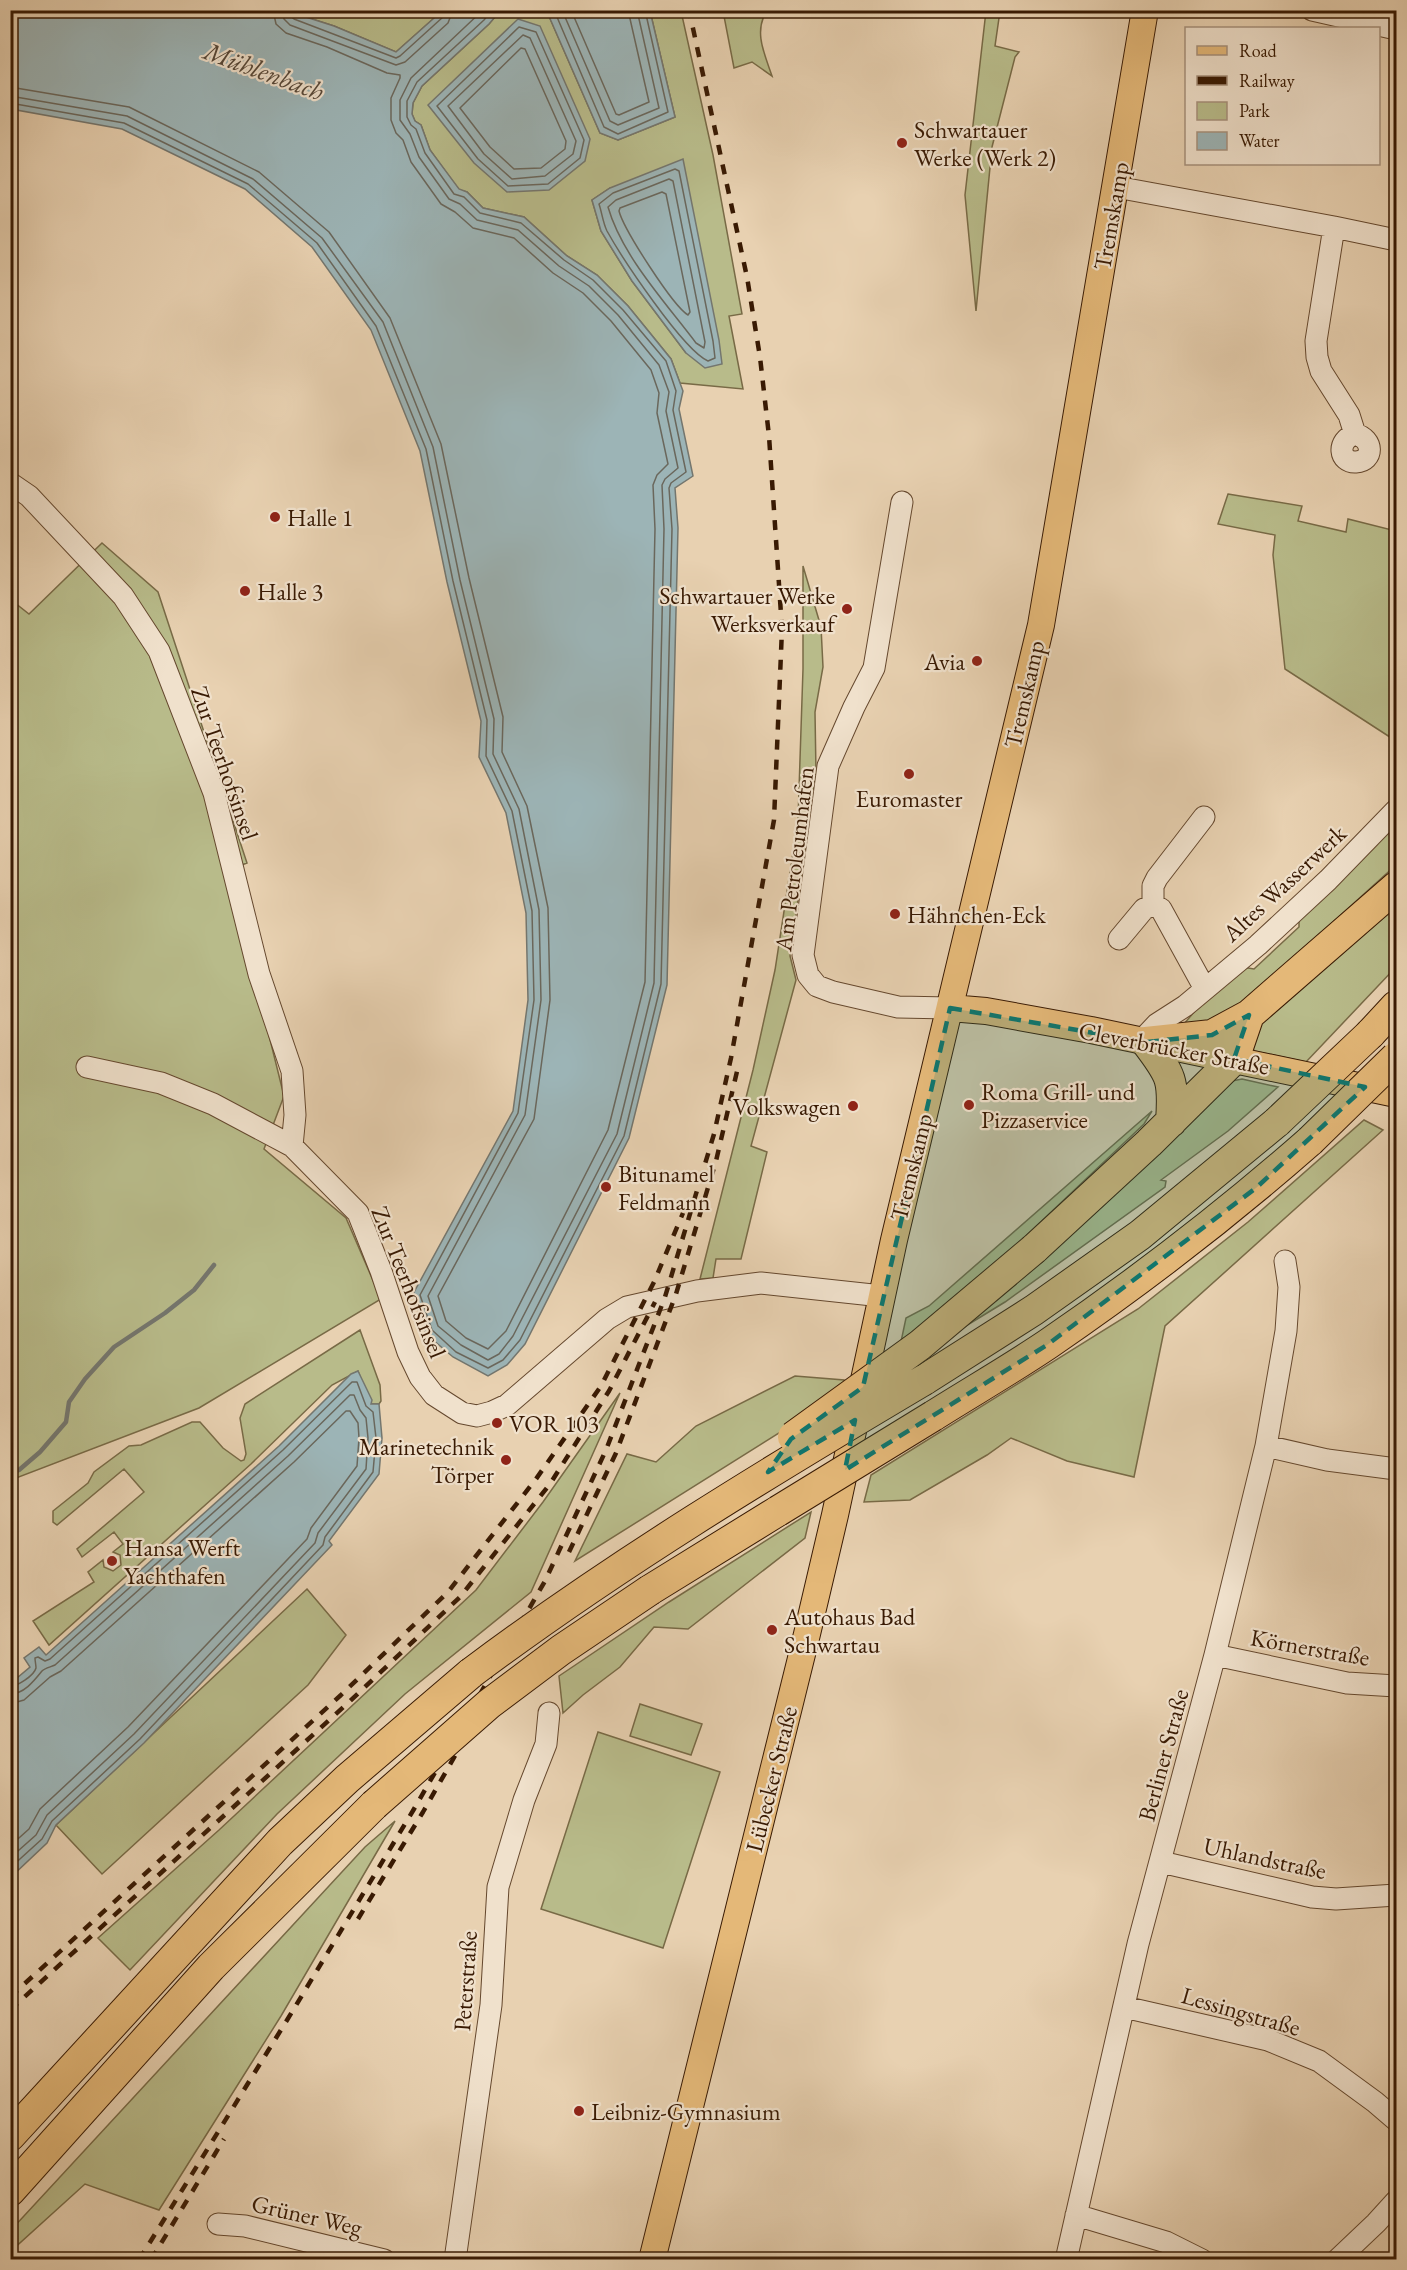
<svg xmlns="http://www.w3.org/2000/svg" width="1407" height="2270" viewBox="0 0 1407 2270" font-family="'EB Garamond',serif">
	<rect width="100%" height="100%" fill="#e8d1b1"/>
	<filter id="stains"><feTurbulence type="fractalNoise" baseFrequency=".00333" numOctaves="4"/><feColorMatrix values="0 0 0 0 .2 0 0 0 0 .09 0 0 0 0 .02 0 0 0 .5 -.17"/></filter>
	<radialGradient id="worn" r=".72"><stop offset=".6" stop-color="#630" stop-opacity="0"/><stop offset="1" stop-color="#630" stop-opacity=".3"/></radialGradient>
	<path fill="#b8bb8a" stroke="#786a46" stroke-width="1.5" fill-rule="evenodd" d="M 287,11 L 442,11 L 396,52 L 334,26 Z
		M 500,11 L 549,11 L 548,14 L 600,133 L 618,140 L 675,117 L 650,11 L 681,11 L 713,155 L 742,314 L 729,316 L 743,389 L 680,383 L 671,359 L 628,306 L 597,275 L 567,256 L 524,217 L 483,208 L 467,192 L 459,190 L 430,150 L 421,125 L 415,121 L 412,114 L 413,103 L 422,86 L 489,24 ZM 610,188 L 686,353 L 632,281 L 601,231 L 592,200 Z
		M 723,11 L 767,11 C 753,31 765,55 772,76 L 752,62 L 734,68 Z
		M 986,11 L 1000,11 L 995,46 L 1019,52 L 1015,57 L 992,147 L 976,311 L 965,195 Z
		M 1228,494 L 1302,506 L 1298,521 L 1346,532 L 1348,519 L 1396,531 L 1396,741 L 1285,669 L 1273,555 L 1275,535 L 1218,524 Z
		M 102,543 L 158,592 L 247,863 L 228,870 L 284,1096 L 264,1149 L 346,1218 L 381,1299 L 199,1408 L 11,1480 L 10,599 L 29,614 Z
		M 803,566 L 821,627 L 823,667 L 815,712 L 816,773 L 790,956 L 796,980 L 751,1146 L 767,1152 L 741,1259 L 716,1259 L 713,1278 L 700,1279 L 753,1070 L 775,970 L 798,820 L 803,669 Z
		M 1396,824 L 1396,865 L 1249,998 L 1211,1026 L 1183,1025 L 1201,1004 L 1242,967 L 1254,969 L 1299,927 L 1299,917 Z
		M 1396,901 L 1396,967 L 1306,1062 L 1254,1051 L 1250,1038 L 1255,1022 Z
		M 1242,1079 L 1278,1087 L 1228,1131 L 1161,1180 L 1166,1181 L 1165,1187 L 1005,1302 L 951,1335 L 1227,1082 Z
		M 1152,1111 L 1144,1124 L 934,1323 L 899,1351 L 906,1318 L 929,1306 Z
		M 1364,1120 L 1383,1130 L 1165,1326 L 1134,1477 L 1067,1461 L 1011,1438 L 987,1455 L 910,1500 L 864,1502 L 871,1475 L 1138,1309 L 1248,1222 Z
		M 360,1330 L 380,1385 L 381,1401 L 379,1404 L 371,1404 L 358,1371 L 332,1385 L 251,1464 L 49,1645 L 33,1621 L 94,1582 L 88,1572 L 103,1560 L 104,1567 L 113,1571 L 121,1565 L 120,1555 L 113,1552 L 123,1544 L 114,1532 L 82,1557 L 77,1549 L 144,1492 L 124,1469 L 57,1525 L 53,1522 L 53,1511 L 88,1483 L 94,1472 L 129,1446 L 141,1445 L 192,1422 L 200,1422 L 223,1448 L 241,1461 L 244,1460 L 246,1454 L 240,1418 L 245,1404 Z
		M 795,1376 L 844,1380 L 841,1394 L 575,1561 L 627,1454 L 656,1462 L 696,1426 Z
		M 620,1393 L 531,1592 L 405,1694 L 277,1814 L 130,1970 L 98,1938 L 219,1830 L 476,1590 L 543,1502 Z
		M 811,1512 L 805,1538 L 688,1629 L 654,1627 L 620,1667 L 583,1695 L 563,1713 L 559,1676 L 669,1602 Z
		M 307,1589 L 346,1635 L 308,1685 L 102,1874 L 56,1825 Z
		M 640,1704 L 702,1724 L 691,1755 L 630,1736 Z
		M 598,1732 L 720,1772 L 663,1948 L 541,1909 Z
		M 395,1821 L 281,2016 L 159,2210 L 85,2184 L 11,2251 L 11,2230 L 365,1847 Z"/>
	<path fill="#9cb4b6" stroke="#74766e" stroke-width="1.5" d="M 549,10 L 650,11 L 675,117 L 618,140 L 600,133 L 548,14 Z
		M 10,11 L 287,11 L 334,26 L 396,52 L 442,11 L 500,11 L 489,24 L 422,86 L 413,103 L 412,114 L 415,121 L 421,125 L 430,150 L 459,189 L 467,192 L 483,208 L 524,217 L 567,256 L 597,275 L 628,306 L 671,359 L 683,391 L 679,409 L 693,476 L 675,488 L 678,528 L 667,985 L 629,1138 L 525,1344 L 507,1365 L 488,1376 L 453,1357 L 426,1334 L 413,1294 L 513,1111 L 528,1000 L 526,913 L 506,813 L 479,757 L 481,721 L 447,582 L 420,451 L 371,330 L 312,247 L 245,189 L 122,129 L 11,109 Z
		M 518,19 L 540,26 L 590,139 L 585,161 L 549,190 L 507,192 L 474,163 L 428,105 Z
		M 683,159 L 719,340 L 722,364 L 705,368 L 686,353 L 632,281 L 601,231 L 592,200 L 610,188 Z
		M 358,1371 L 372,1400 L 371,1404 L 379,1404 L 382,1438 L 379,1474 L 329,1541 L 332,1545 L 144,1743 L 56,1825 L 47,1843 L 11,1877 L 11,1683 L 30,1667 L 24,1658 L 39,1647 L 46,1655 L 279,1446 L 351,1374 Z"/>
	<g fill="none" stroke-linecap="round" stroke-linejoin="round">
		<path stroke="#6a675c" stroke-width="1.5" d="M 282,10 L 284,19 L 290,25 L 396,65 L 405,62 L 448,23 L 453,10
			M 289,10 L 290,16 L 294,19 L 396,58 L 400,56 L 443,17 L 445,10
			M 554,10 L 604,127 L 618,134 L 668,112 L 645,10
			M 562,10 L 610,121 L 618,125 L 659,108 L 637,10
			M 571,10 L 616,114 L 619,115 L 649,102 L 628,10
			M 519,27 L 536,32 L 584,140 L 580,158 L 548,184 L 508,186 L 478,159 L 437,106 Z
			M 523,35 L 530,38 L 576,141 L 573,154 L 545,176 L 512,179 L 484,154 L 448,106 Z
			M 521,48 L 525,49 L 566,141 L 565,149 L 541,168 L 514,169 L 490,147 L 460,108 Z
			M 10,87 L 129,107 L 259,172 L 329,232 L 390,318 L 441,444 L 469,578 L 503,717 L 502,752 L 527,806 L 548,908 L 550,1000 L 534,1119 L 438,1296 L 446,1321 L 466,1338 L 488,1349 L 506,1331 L 608,1130 L 645,982 L 655,529 L 653,485 L 657,475 L 668,464 L 657,413 L 659,393 L 651,370 L 611,321 L 583,293 L 553,273 L 514,238 L 473,228 L 455,212 L 441,204 L 411,162 L 403,140 L 396,133 L 391,120 L 391,98 L 400,78 L 400,75 L 387,73 L 327,47 L 286,33 L 276,24 L 273,10
			M 10,96 L 127,116 L 253,179 L 322,238 L 383,322 L 433,447 L 460,580 L 494,719 L 493,754 L 519,809 L 539,910 L 541,1000 L 525,1115 L 428,1296 L 438,1326 L 461,1345 L 488,1360 L 499,1354 L 513,1336 L 617,1134 L 654,983 L 664,529 L 662,485 L 665,479 L 678,468 L 666,411 L 669,392 L 659,365 L 618,315 L 589,286 L 559,266 L 518,230 L 477,220 L 460,204 L 449,199 L 419,157 L 410,134 L 400,120 L 400,100 L 411,78 L 483,10
			M 10,103 L 124,123 L 248,184 L 317,243 L 376,326 L 426,449 L 453,581 L 487,720 L 486,756 L 512,811 L 532,911 L 534,1000 L 518,1113 L 420,1295 L 432,1330 L 456,1352 L 488,1368 L 503,1360 L 520,1340 L 624,1136 L 661,984 L 672,529 L 669,488 L 671,483 L 686,472 L 673,410 L 676,391 L 666,361 L 623,310 L 593,280 L 564,260 L 521,223 L 480,213 L 464,197 L 454,194 L 425,153 L 416,129 L 411,125 L 407,117 L 407,101 L 417,82 L 484,20 L 492,10
			M 675,169 L 679,171 L 713,341 L 715,358 L 708,361 C 683,350 622,258 607,231 C 603,223 602,213 599,204 L 613,193 Z
			M 669,179 L 673,181 L 705,342 L 704,348 L 696,343 C 666,303 622,256 608,207 L 616,200 Z
			M 662,192 L 666,194 L 690,312 L 688,315 C 673,306 624,230 619,211 L 620,208 Z
			M 10,1687 C 17,1686 34,1676 36,1668 C 36,1665 35,1661 35,1658 L 38,1657 L 45,1661 L 50,1659 L 283,1450 L 352,1382 L 357,1382 L 366,1406 L 373,1412 L 376,1438 L 373,1472 L 325,1537 L 323,1545 L 140,1739 L 52,1821 L 42,1839 L 10,1868
			M 10,1694 C 24,1694 34,1681 42,1671 C 45,1668 51,1667 55,1665 L 288,1456 L 350,1395 L 354,1395 L 360,1410 L 366,1418 L 368,1438 L 366,1469 L 318,1533 L 315,1543 L 134,1734 L 47,1815 L 36,1835 L 10,1858
			M 10,1704 L 24,1700 L 50,1677 L 61,1671 L 294,1462 L 346,1411 L 350,1411 L 358,1423 L 359,1438 L 357,1466 L 311,1528 L 307,1539 L 128,1727 L 40,1809 L 29,1829 L 10,1846"/>
		<path stroke="#74766e" stroke-width="4.5" d="M 10,1474 L 19,1470 L 40,1452 L 66,1422 L 69,1402 L 85,1379 L 114,1347 L 165,1313 L 194,1290 L 214,1265"/>
		<g stroke="#65482e" stroke-width="23">
			<path id="minor" d="M 1312,10 L 1396,29
				M 1116,187 L 1334,227 L 1316,341 L 1317,357 L 1321,371 L 1349,415 L 1355,434 C 1374,439 1374,461 1356,462 C 1339,463 1336,441 1355,434
				M 1334,227 L 1396,240
				M 10,483 L 29,496 L 123,596 L 159,651 L 214,793 L 259,974 L 292,1071 L 295,1115 L 292,1146
				M 902,502 L 874,668 L 854,707 L 828,766 L 803,955 L 808,975 L 817,986 L 833,992 L 898,1007 L 950,1008
				M 1153,905 L 1153,886 L 1157,878 L 1204,817
				M 1119,939 L 1144,909 L 1153,905 L 1161,909 L 1205,989
				M 1141,1041 L 1157,1024 L 1185,1006 L 1258,945 L 1328,880 L 1396,810
				M 87,1067 L 161,1083 L 213,1104 L 292,1146 L 358,1213 L 381,1271 L 408,1352 L 420,1377 L 434,1395 L 462,1413 L 477,1416 L 492,1412 L 507,1405 L 607,1319 L 627,1307 L 697,1291 L 761,1283 L 882,1296
				M 1266,1446 L 1327,1460 L 1396,1469
				M 1215,1655 L 1347,1683 L 1396,1686
				M 1161,1862 L 1312,1897 L 1336,1899 L 1396,1895
				M 1124,2007 L 1268,2040 L 1319,2061 L 1375,2102 L 1396,2120
				M 1076,2215 L 1166,2242 L 1202,2260
				M 218,2224 L 245,2226 L 384,2260
				M 455,2260 L 491,2005 L 498,1887 L 524,1800 L 546,1744 L 549,1713
				M 1066,2260 L 1138,1944 L 1215,1655 L 1266,1446 L 1286,1331 L 1289,1287 L 1285,1261
				M 1337,2260 L 1376,2223 L 1396,2201"/>
		</g>
		<g stroke="#391a03" stroke-width="28">
			<path id="major" d="M 950,1008 L 986,1011 L 1091,1030 L 1396,1094
				M 652,2260 L 807,1634 L 835,1515 L 894,1240 L 1041,625 L 1145,10"/>
		</g>
		<g stroke="#391a03" stroke-width="32">
			<path id="highway" d="M 1370,1034 L 1396,1006
				M 1146,1042 L 1212,1035 L 1249,1015 L 1396,887
				M 1146,1042 C 1172,1076 1174,1080 1171,1122
				M 1034,1249 L 1149,1143 L 1234,1059 L 1249,1015
				M 924,1380 L 1034,1310 L 1140,1235 L 1277,1122
				M 933,1416 C 971,1392 1011,1369 1048,1344 C 1140,1281 1227,1214 1310,1141
				M 650,1590 L 778,1511
				M 10,2136 L 280,1842 L 347,1779 L 471,1673
				M 10,2191 L 211,1967 L 374,1805"/>
		</g>
		<use href="#minor" stroke="#f0e1cc" stroke-width="21"/>
		<use href="#major" stroke="#e4b878" stroke-width="26"/>
		<use href="#highway" stroke="#e4b878" stroke-width="30"/>
		<path stroke="#391a03" stroke-width="4.5" stroke-dasharray="10 10" stroke-linecap="butt" d="M 569,1552 L 616,1453 L 676,1294 L 716,1161 L 739,1063
			M 358,1919 L 423,1812 L 477,1717
			M 10,1997 L 341,1695 L 448,1592 L 536,1479 L 601,1386 L 654,1282 L 683,1213
			M 10,2010 L 349,1702 L 460,1597 L 550,1484 L 609,1391 L 655,1302
			M 139,2260 L 292,2012 L 414,1809 L 545,1581 L 606,1450 L 665,1297 L 714,1134 L 731,1058 L 774,820 L 782,629 L 769,436 L 760,357 L 747,277 L 689,10
			M 151,2260 L 224,2139"/>
		<g stroke="#391a03" stroke-width="32" stroke-linecap="butt">
			<path id="highway-bridge" d="M 1277,1122 L 1370,1034
				M 1310,1141 L 1396,1057
				M 793,1437 L 920,1345 L 1034,1249
				M 778,1511 L 933,1416
				M 471,1673 C 615,1565 769,1472 924,1380
				M 374,1805 L 489,1704 L 561,1650 L 650,1590"/>
		</g>
		<use href="#highway-bridge" stroke="#e4b878" stroke-width="30"/>
	</g>
	<path fill="#0f766e" fill-opacity="0.2" stroke="#0f766e" stroke-width="4.5" stroke-dasharray="12 8" stroke-linejoin="round" d="M 950,1008 L 1146,1042 L 1212,1035 L 1249,1015 L 1234,1059 L 1365,1087 L 1256,1188 L 1047,1345 L 845,1470 L 855,1420 L 768,1472 L 791,1439 L 863,1387 Z"/>
	<g fill="#8f2418" stroke="#f0e1cc" stroke-width="2">
		<circle cx="902" cy="143" r="6"/>
		<circle cx="275" cy="517" r="6"/>
		<circle cx="245" cy="591" r="6"/>
		<circle cx="847" cy="609" r="6"/>
		<circle cx="977" cy="661" r="6"/>
		<circle cx="909" cy="774" r="6"/>
		<circle cx="895" cy="914" r="6"/>
		<circle cx="969" cy="1105" r="6"/>
		<circle cx="853" cy="1106" r="6"/>
		<circle cx="606" cy="1187" r="6"/>
		<circle cx="497" cy="1423" r="6"/>
		<circle cx="506" cy="1460" r="6"/>
		<circle cx="112" cy="1561" r="6"/>
		<circle cx="772" cy="1630" r="6"/>
		<circle cx="579" cy="2111" r="6"/>
	</g>
	<g text-anchor="middle" dominant-baseline="central" stroke-width="4.5" stroke-linejoin="round" paint-order="stroke">
		<g font-size="24" fill="#391a03" stroke="#f0e1cc" text-anchor="start">
			<text x="914" y="129">Schwartauer<tspan x="914" dy="28">Werke (Werk 2)</tspan></text>
			<text x="287" y="517">Halle 1</text>
			<text x="257" y="591">Halle 3</text>
			<text x="835" y="595" text-anchor="end">Schwartauer Werke<tspan x="835" dy="28">Werksverkauf</tspan></text>
			<text x="965" y="661" text-anchor="end">Avia</text>
			<text x="909" y="798" text-anchor="middle">Euromaster</text>
			<text x="907" y="914">Hähnchen-Eck</text>
			<text x="981" y="1091">Roma Grill- und<tspan x="981" dy="28">Pizzaservice</tspan></text>
			<text x="841" y="1106" text-anchor="end">Volkswagen</text>
			<text x="618" y="1173">Bitunamel<tspan x="618" dy="28">Feldmann</tspan></text>
			<text x="509" y="1423">VOR 103</text>
			<text x="494" y="1446" text-anchor="end">Marinetechnik<tspan x="494" dy="28">Törper</tspan></text>
			<text x="124" y="1547">Hansa Werft<tspan x="124" dy="28">Yachthafen</tspan></text>
			<text x="784" y="1616">Autohaus Bad<tspan x="784" dy="28">Schwartau</tspan></text>
			<text x="591" y="2111">Leibniz-Gymnasium</text>
		</g>
		<g font-size="24" fill="#391a03" stroke="#f0e1cc">
			<text transform="translate(1111 216) rotate(-80)">Tremskamp</text>
			<text transform="translate(1024 694) rotate(-77)">Tremskamp</text>
			<text transform="translate(225 763) rotate(71)">Zur Teerhofsinsel</text>
			<text transform="translate(794 859) rotate(-83)">Am Petroleumhafen</text>
			<text transform="translate(1284 883) rotate(-43)">Altes Wasserwerk</text>
			<text transform="translate(1174 1048) rotate(11)">Cleverbrücker Straße</text>
			<text transform="translate(911 1167) rotate(-76)">Tremskamp</text>
			<text transform="translate(409 1282) rotate(68)">Zur Teerhofsinsel</text>
			<text transform="translate(1310 1647) rotate(10)">Körnerstraße</text>
			<text transform="translate(1163 1755) rotate(-75)">Berliner Straße</text>
			<text transform="translate(771 1779) rotate(-76)">Lübecker Straße</text>
			<text transform="translate(1265 1858) rotate(12)">Uhlandstraße</text>
			<text transform="translate(465 1981) rotate(-86)">Peterstraße</text>
			<text transform="translate(1241 2011) rotate(16)">Lessingstraße</text>
			<text transform="translate(307 2215) rotate(13)">Grüner Weg</text>
		</g>
		<g font-size="26" font-style="italic" fill="#574839" stroke="#f0e1cc">
			<text transform="translate(264 71) rotate(20)">Mühlenbach</text>
		</g>
	</g>
	<rect width="1407" height="2270" fill="none" stroke="#e8d1b1" stroke-width="36"/>
	<rect x="12" y="12" width="1383" height="2246" fill="none" stroke="#391a03" stroke-width="3"/>
	<rect x="18" y="18" width="1371" height="2234" fill="none" stroke="#391a03" stroke-width="1.5"/>
	<rect x="1185" y="27" width="195" height="138" fill="#f0e1cc" stroke="#a7917c" stroke-width="1.5"/>
	<rect x="1197" y="46" width="30" height="9" fill="#e4b878" stroke="#a7917c" stroke-width="1.5"/>
	<text x="1239" y="57" font-size="18" fill="#391a03">Road</text>
	<rect x="1197" y="76" width="30" height="9" fill="#391a03" stroke="#a7917c" stroke-width="1.5"/>
	<text x="1239" y="87" font-size="18" fill="#391a03">Railway</text>
	<rect x="1197" y="102" width="30" height="18" fill="#b8bb8a" stroke="#a7917c" stroke-width="1.5"/>
	<text x="1239" y="117" font-size="18" fill="#391a03">Park</text>
	<rect x="1197" y="132" width="30" height="18" fill="#9cb4b6" stroke="#a7917c" stroke-width="1.5"/>
	<text x="1239" y="147" font-size="18" fill="#391a03">Water</text>
	<rect width="100%" height="100%" filter="url(#stains)"/>
	<rect width="100%" height="100%" fill="url(#worn)"/>
</svg>
